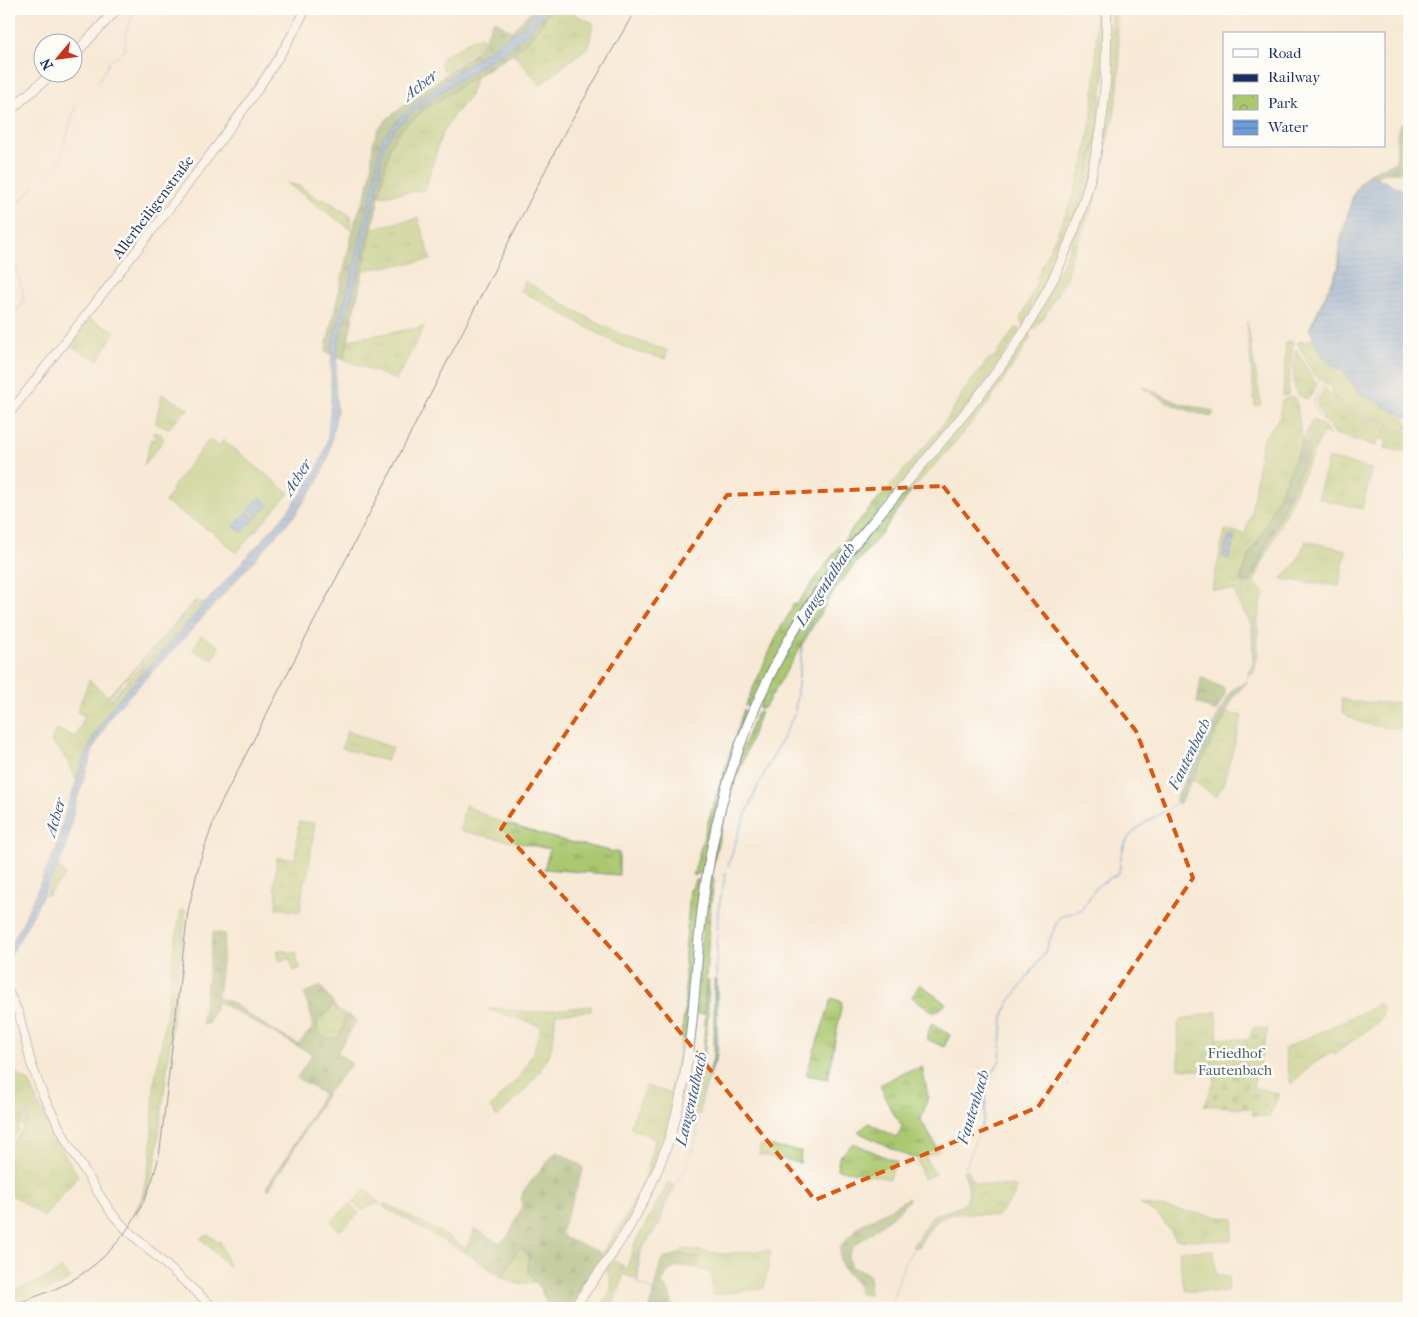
<svg xmlns="http://www.w3.org/2000/svg" width="1418" height="1317" viewBox="0 0 1418 1317" font-family="'IM FELL French Canon',serif">
	<defs>
		<pattern id="grass-tufts" width="24" height="20" patternUnits="userSpaceOnUse" patternTransform="scale(1.25)"><rect width="24" height="20" fill="#abc86f"/><path d="M3 7l-1-3M5 7V3M7 7l1-3M15 17l-1-3M17 17v-4M19 17l1-3" fill="none" stroke="#8aa35e"/></pattern>
		<pattern id="forest-firs" width="22" height="20" patternUnits="userSpaceOnUse" patternTransform="scale(1.25)"><rect width="22" height="20" fill="#88ac62"/><path d="M5 1l3.5 6h-7zM16 11l3.5 6h-7z" fill="#6e8c54"/></pattern>
		<pattern id="cemetery-stones" width="16" height="16" patternUnits="userSpaceOnUse" patternTransform="scale(1.25)"><rect width="16" height="16" fill="#abc86f"/><path d="M2 7V4a2 2 0 0 1 4 0v3zM10 15v-3a2 2 0 0 1 4 0v3z" fill="#8aa35e"/></pattern>
		<pattern id="park-crowns" width="20" height="18" patternUnits="userSpaceOnUse" patternTransform="scale(1.25)"><rect width="20" height="18" fill="#abc86f"/><path d="M2 6a3 3 0 1 1 6 0M12 15a3 3 0 1 1 6 0" fill="none" stroke="#8aa35e"/></pattern>
		<pattern id="water-rules" width="6" height="5" patternUnits="userSpaceOnUse" patternTransform="scale(1.25)"><rect width="6" height="5" fill="#6e9ed8"/><path d="M0 2.5h6" fill="none" stroke="#5a81b2"/></pattern>
	</defs>
	<rect width="100%" height="100%" fill="#fdfcf7"/>
	<filter id="ink" filterUnits="userSpaceOnUse"><feTurbulence type="fractalNoise" baseFrequency=".02" numOctaves="2"/><feDisplacementMap in="SourceGraphic" scale="10" xChannelSelector="R" yChannelSelector="G"/><feConvolveMatrix kernelMatrix="1 2 1 2 8 2 1 2 1" color-interpolation-filters="sRGB"/></filter>
	<filter id="wash" filterUnits="userSpaceOnUse"><feTurbulence type="fractalNoise" baseFrequency=".0096" numOctaves="4" result="noise"/><feDisplacementMap in="SourceGraphic" scale="20" xChannelSelector="R" yChannelSelector="G"/><feGaussianBlur stdDeviation="1.12" result="paint"/><feColorMatrix in="noise" values="0 0 0 0 0 0 0 0 0 0 0 0 0 0 0 0 0 1.4 0 .05"/><feComposite in="paint" operator="in"/></filter>
	<g filter="url(#wash)">
		<rect width="100%" height="100%" fill="#f7e9d5"/>
		<path fill="url(#grass-tufts)" stroke="#637c66" fill-rule="evenodd" d="M 551,9 L 563,9 L 593,23 L 589,46 L 540,85 L 513,53 C 529,40 540,26 551,9 Z
			M 1096,9 L 1104,9 L 1104,74 L 1096,138 L 1075,218 L 1053,271 L 1023,325 L 1021,322 L 1021,319 L 1038,280 L 1036,279 C 1050,248 1066,217 1077,184 C 1095,128 1097,67 1096,9 Z
			M 1111,9 L 1115,9 L 1120,62 L 1118,89 L 1114,116 L 1101,164 L 1094,204 L 1071,257 L 1066,278 L 1044,317 L 1036,327 L 1032,329 L 1031,326 L 1069,250 L 1109,89 Z
			M 477,75 L 469,97 L 453,116 L 441,136 L 425,190 L 379,196 C 382,181 384,163 389,147 C 399,119 452,91 477,75 Z
			M 287,183 L 299,186 L 320,200 L 325,199 L 352,217 L 350,229 Z
			M 418,218 L 431,260 L 362,270 L 372,228 Z
			M 525,281 C 571,308 615,337 667,350 L 666,359 L 637,352 L 621,346 L 520,290 Z
			M 1341,284 L 1409,371 L 1403,417 L 1409,426 L 1409,429 C 1388,423 1333,415 1331,387 L 1314,375 L 1297,342 L 1308,341 L 1313,337 Z
			M 89,319 L 115,331 L 98,361 L 69,345 Z
			M 1247,322 L 1261,404 L 1255,406 Z
			M 424,327 L 396,380 L 344,359 L 347,340 Z
			M 1016,328 L 1020,329 L 1020,331 L 984,385 L 833,567 L 752,706 L 745,706 L 780,629 L 791,611 L 793,603 L 796,605 L 852,529 L 934,436 L 951,413 L 965,389 L 989,359 L 993,359 Z
			M 1027,334 L 1030,334 L 1030,339 L 990,401 L 945,454 L 914,487 L 884,530 L 850,570 L 830,597 L 765,707 L 760,709 L 759,707 C 779,662 804,619 833,578 Z
			M 1286,341 L 1293,342 L 1288,392 L 1288,395 L 1283,396 Z
			M 1296,349 L 1312,378 L 1317,384 L 1310,397 L 1306,399 C 1303,397 1298,396 1297,393 C 1291,384 1294,358 1296,349 Z
			M 1325,388 C 1332,395 1338,404 1346,410 C 1364,423 1389,425 1409,432 L 1409,450 L 1403,452 L 1385,448 L 1387,441 L 1379,438 L 1376,446 L 1335,434 L 1328,424 L 1322,420 L 1323,415 C 1313,403 1318,400 1325,388 Z
			M 162,394 L 189,409 L 184,412 L 169,428 L 157,424 L 156,420 Z
			M 1291,397 L 1296,398 L 1302,442 L 1313,419 L 1324,426 L 1329,436 L 1327,432 L 1323,432 L 1254,581 L 1255,585 L 1265,593 C 1252,618 1263,646 1254,672 L 1247,674 L 1253,662 L 1252,630 L 1251,624 L 1239,605 L 1235,591 L 1212,589 L 1225,530 L 1245,534 L 1251,514 L 1262,441 L 1280,416 L 1282,400 ZM 1302,443 L 1310,449 L 1249,584 L 1240,579 L 1251,552 L 1261,536 Z
			M 155,432 L 161,434 L 164,439 L 144,466 L 151,438 L 155,440 L 157,437 L 153,434 Z
			M 1328,458 L 1372,469 L 1362,509 L 1318,498 Z
			M 1306,541 L 1346,550 L 1339,586 L 1281,579 L 1296,563 Z
			M 196,600 L 198,601 L 109,697 L 108,696 L 139,664 Z
			M 200,602 L 205,604 L 115,703 L 111,699 Z
			M 1341,698 L 1352,702 L 1409,703 L 1409,728 C 1388,728 1358,727 1342,711 Z
			M 744,709 L 748,716 L 716,809 L 703,872 L 693,876 L 708,822 Z
			M 757,712 L 761,712 L 735,782 L 725,813 L 712,869 C 715,815 737,762 757,712 Z
			M 1226,713 L 1242,716 L 1224,782 L 1216,797 L 1192,780 Z
			M 347,731 L 393,748 L 386,761 L 342,748 Z
			M 465,805 L 495,820 L 557,839 L 619,853 L 619,875 L 544,869 L 550,849 L 460,831 Z
			M 59,867 L 65,873 L 64,877 L 47,896 L 46,895 Z
			M 710,876 L 713,876 L 714,882 L 710,910 L 704,1014 L 696,1014 L 702,930 Z
			M 698,879 L 701,883 L 683,1071 L 665,1141 L 655,1163 L 653,1163 L 652,1165 L 654,1171 L 630,1218 L 601,1264 L 570,1308 L 565,1308 L 598,1262 L 600,1255 L 626,1217 L 646,1175 L 655,1139 L 630,1127 L 646,1086 L 670,1093 L 678,1059 L 685,1009 L 685,955 L 690,889 L 692,889 L 694,882 Z
			M 181,910 L 186,911 L 156,1159 L 146,1195 L 136,1215 L 134,1213 L 142,1197 L 151,1156 L 154,1085 L 167,1011 L 172,959 Z
			M 278,950 L 297,953 L 297,961 L 301,968 L 294,971 L 289,958 L 279,961 L 277,957 Z
			M 707,980 L 709,980 L 708,1016 L 702,1075 L 709,1074 L 714,1054 L 714,980 L 717,980 L 717,1055 L 702,1098 L 700,1114 L 691,1114 L 703,1060 Z
			M 920,984 L 946,1004 L 935,1013 L 912,997 Z
			M 832,998 L 842,1002 L 828,1079 L 806,1075 Z
			M 333,1003 L 337,1010 L 345,1015 C 343,1020 344,1026 342,1031 C 337,1043 317,1040 317,1025 C 317,1017 325,1015 329,1011 C 331,1009 331,1006 333,1003 Z
			M 1377,1003 C 1386,1008 1384,1016 1377,1023 L 1335,1054 L 1333,1051 L 1312,1065 L 1291,1084 L 1284,1049 L 1376,1006 Z
			M 591,1006 L 591,1011 L 556,1014 C 554,1024 555,1035 552,1045 C 543,1076 519,1096 497,1117 L 490,1107 L 522,1074 L 534,1050 L 541,1026 L 489,1010 L 491,1008 L 534,1012 Z
			M 1217,1011 L 1217,1038 L 1210,1072 L 1179,1068 L 1178,1025 L 1181,1020 Z
			M 932,1023 L 950,1035 L 944,1047 L 927,1039 L 927,1035 Z
			M 922,1067 L 928,1096 L 921,1120 L 939,1151 L 925,1157 L 935,1174 L 923,1179 L 917,1158 L 910,1157 L 858,1132 L 869,1123 L 897,1138 L 902,1126 L 890,1108 L 880,1085 L 900,1074 Z
			M 9,1068 L 30,1083 L 37,1101 L 17,1129 L 19,1130 L 9,1144 Z
			M 38,1103 L 60,1146 L 78,1176 L 44,1217 L 9,1193 L 9,1148 L 24,1128 L 22,1126 Z
			M 853,1143 L 897,1162 L 889,1179 L 837,1169 L 839,1157 Z
			M 760,1145 L 801,1151 L 800,1163 L 759,1155 Z
			M 968,1170 L 974,1183 L 1016,1187 L 1014,1197 L 996,1217 C 979,1213 948,1209 934,1224 C 928,1230 923,1240 918,1247 L 912,1247 L 933,1215 C 961,1207 978,1206 963,1171 Z
			M 669,1182 L 675,1187 L 665,1205 L 660,1223 L 641,1250 L 639,1257 L 638,1280 L 625,1275 L 635,1243 Z
			M 385,1203 L 445,1235 L 466,1248 L 464,1252 L 382,1206 Z
			M 1140,1204 L 1234,1219 L 1231,1241 L 1176,1239 L 1161,1218 Z
			M 209,1235 L 217,1242 L 220,1241 L 229,1267 L 200,1238 Z
			M 522,1248 L 528,1256 L 528,1272 L 535,1282 L 517,1284 L 503,1278 L 516,1251 Z
			M 683,1249 L 722,1254 L 771,1250 L 764,1288 L 713,1295 L 711,1273 L 696,1268 L 699,1262 L 680,1253 Z
			M 613,1260 L 625,1267 L 620,1287 L 611,1308 L 599,1308 C 611,1292 616,1289 606,1269 Z
			M 61,1268 L 71,1279 L 54,1288 L 9,1306 L 9,1292 L 52,1276 Z"/>
		<path fill="url(#forest-firs)" stroke="#526e60" d="M 533,9 L 538,9 L 521,28 L 437,86 L 391,126 L 378,153 L 376,173 L 354,267 L 332,345 L 331,354 L 325,352 L 355,221 L 367,191 L 371,172 L 373,143 L 378,129 L 388,118 L 475,52 L 483,42 L 494,20 L 512,31 Z
			M 546,9 L 551,9 L 541,25 L 528,41 L 513,53 L 425,109 L 400,130 L 390,146 L 344,359 L 337,356 L 338,343 L 360,267 L 380,174 L 382,153 L 385,142 L 396,127 L 418,108 L 528,32 Z
			M 1406,120 L 1409,120 L 1409,171 L 1381,174 L 1374,178 L 1341,284 L 1313,337 L 1309,329 L 1338,268 L 1340,240 L 1353,195 L 1360,183 L 1369,173 L 1395,162 C 1400,149 1391,128 1406,120 Z
			M 1142,386 L 1179,403 L 1213,411 L 1213,415 L 1210,417 L 1177,407 L 1145,390 Z
			M 1302,443 L 1306,443 L 1310,449 L 1249,584 L 1243,583 L 1240,579 L 1251,552 L 1261,536 Z
			M 1201,677 L 1225,689 L 1225,694 L 1216,712 L 1197,703 Z
			M 1248,681 L 1234,697 L 1180,803 L 1178,804 L 1175,800 L 1228,696 L 1232,690 Z
			M 213,932 L 225,934 L 218,998 L 229,1001 L 275,1032 L 298,1044 L 312,1029 L 312,1019 L 304,993 L 321,986 L 333,1003 C 331,1006 331,1009 329,1011 C 325,1015 317,1017 317,1025 C 317,1040 337,1043 342,1031 C 344,1026 343,1020 345,1015 L 348,1014 L 357,1020 L 337,1052 L 352,1064 L 328,1092 L 269,1190 L 266,1187 L 287,1157 L 323,1094 L 297,1078 L 312,1054 L 218,1002 L 208,1024 L 202,1024 Z
			M 558,1152 L 582,1166 L 583,1171 L 561,1232 L 565,1238 L 598,1251 L 600,1255 L 598,1262 L 565,1308 L 549,1308 L 540,1289 L 528,1272 L 528,1256 L 522,1248 L 516,1251 L 503,1278 L 464,1252 L 475,1228 L 497,1242 L 501,1242 L 508,1236 L 522,1207 L 521,1198 L 524,1190 L 555,1153 Z
			M 908,1198 L 909,1200 L 899,1211 L 853,1247 L 848,1257 L 851,1267 L 865,1272 L 870,1276 L 869,1295 L 859,1294 L 857,1284 L 843,1268 L 840,1260 L 840,1247 L 859,1226 L 883,1213 Z
			M 680,1253 L 698,1258 L 699,1262 L 696,1268 C 679,1264 668,1266 662,1284 L 668,1290 L 674,1308 L 650,1308 L 660,1264 L 663,1259 Z"/>
		<path fill="url(#cemetery-stones)" stroke="#637c66" d="M 1253,1027 L 1268,1029 L 1253,1087 L 1279,1094 L 1269,1117 L 1252,1115 L 1253,1109 L 1204,1105 L 1213,1085 L 1215,1073 L 1210,1072 L 1217,1038 L 1249,1040 Z"/>
		<path fill="url(#park-crowns)" stroke="#637c66" d="M 481,36 L 483,39 L 476,48 L 447,71 L 443,70 L 440,62 L 443,60 L 442,56 L 454,51 L 471,39 Z
			M 89,680 L 115,703 L 91,741 L 76,780 C 69,764 64,753 51,742 L 56,729 L 76,737 L 85,716 L 77,712 Z
			M 299,822 L 315,823 L 307,879 L 304,879 L 300,912 L 276,908 L 277,890 L 274,889 L 277,857 L 295,859 Z
			M 366,1189 L 380,1204 L 373,1204 L 362,1211 L 353,1202 Z"/>
		<path fill="#abc86f" stroke="#637c66" d="M 209,439 L 218,447 L 223,440 L 289,493 L 236,553 L 211,530 L 210,531 L 165,502 L 172,491 L 171,489 Z
			M 201,635 L 219,646 L 213,660 L 193,650 Z
			M 350,1204 L 359,1213 L 340,1231 L 331,1221 Z
			M 1179,1250 L 1214,1251 L 1216,1275 L 1229,1276 L 1227,1292 L 1186,1291 L 1181,1274 Z"/>
		<path fill="url(#water-rules)" stroke="#44669b" d="M 538,9 L 546,9 L 528,32 L 506,50 L 440,92 L 418,108 L 396,127 L 385,142 L 382,153 L 380,174 L 360,267 L 338,343 L 335,382 L 337,412 L 328,459 L 318,481 L 295,515 L 187,635 L 113,713 L 94,747 L 86,772 L 75,806 L 65,852 L 26,928 L 9,958 L 9,948 L 22,924 L 56,848 L 66,811 L 87,750 L 109,710 L 281,519 L 302,493 L 317,469 L 325,450 L 328,436 L 331,399 L 331,364 L 332,345 L 354,267 L 376,173 L 378,153 L 382,139 L 400,117 L 437,86 L 521,28 Z
			M 1370,174 L 1409,193 L 1409,419 L 1358,392 L 1344,372 L 1329,363 L 1320,352 L 1310,329 L 1339,269 L 1341,248 L 1354,195 L 1361,184 Z
			M 260,497 L 269,505 L 257,517 L 249,509 Z
			M 247,511 L 256,519 L 242,533 L 234,526 Z
			M 1229,536 L 1235,537 L 1229,560 L 1222,556 Z"/>
		<g fill="none" stroke-linecap="round" stroke-linejoin="round">
			<path stroke="#6e9ed8" stroke-width="1" d="M 98,81 L 111,60 L 116,58 L 125,49 L 126,30 L 133,14 L 141,9
				M 45,176 L 60,160 L 76,104
				M 1373,177 L 1382,168 L 1409,167
				M 9,218 L 16,206 L 34,186
				M 9,243 C 10,259 26,289 23,301 C 22,308 14,312 9,314
				M 1320,417 L 1314,406 L 1314,400 L 1334,365
				M 803,640 C 819,604 844,572 867,540
				M 795,711 L 802,647
				M 728,866 L 739,831 L 757,788 L 794,715
				M 652,1308 L 653,1292 L 650,1288 L 637,1283 L 638,1252 L 659,1219 L 663,1206 L 670,1192 L 684,1172 L 697,1136 L 699,1104 L 717,1052 L 715,1010 L 718,911 L 726,872
				M 890,1308 L 904,1263 L 935,1217 L 962,1207 L 970,1195 L 970,1182 L 964,1171 L 984,1119 L 987,1088 L 992,1074 L 1000,1060 L 1003,1017 L 1008,1004 L 1044,954 L 1058,919 L 1063,915 L 1076,912 L 1082,909 L 1097,886 L 1119,873 C 1120,865 1121,856 1123,849 C 1132,822 1161,818 1179,800 L 1230,696 L 1246,681 L 1254,664 L 1254,623 L 1242,601 L 1245,583 L 1318,422"/>
		</g>
	</g>
	<g filter="url(#ink)">
		<g fill="none" stroke-linecap="round" stroke-linejoin="round">
			<g stroke="#898c9a" stroke-width="10">
				<path id="tertiary" d="M 9,414 C 68,337 129,261 188,184 C 231,127 274,72 306,9
					M 9,993 L 19,1014 L 31,1063 L 43,1095 L 67,1142 L 99,1194 L 113,1215 L 127,1230 L 214,1308"/>
			</g>
			<g stroke="#898c9a" stroke-width="11">
				<path id="secondary" d="M 72,57 L 117,9
					M 9,111 L 54,72
					M 574,1308 C 587,1288 602,1270 615,1249 C 638,1215 656,1177 669,1139 C 691,1075 693,1006 699,939 C 706,863 720,793 749,722 C 768,675 792,630 821,588 C 894,486 991,402 1048,289 C 1080,227 1100,157 1105,88 C 1107,62 1106,35 1107,9"/>
			</g>
			<use href="#tertiary" stroke="#fff" stroke-width="8"/>
			<use href="#secondary" stroke="#fff" stroke-width="9"/>
			<path stroke="#1b2f5e" stroke-width="1" d="M 9,1308 C 28,1298 50,1293 69,1282 C 119,1254 150,1205 160,1150 L 188,911 L 199,864 L 218,809 L 566,130 L 636,9"/>
		</g>
	</g>
	<path d="M0 0H1418V1317H0ZM 943,486 L 1136,731 L 1193,878 L 1038,1107 L 815,1200 L 621,959 L 501,829 L 727,495 Z" fill="#f7e9d5" fill-opacity=".55" fill-rule="evenodd"/>
	<path fill="none" stroke="#de5710" stroke-width="4" stroke-dasharray="10 6" stroke-linejoin="round" d="M 943,486 L 1136,731 L 1193,878 L 1038,1107 L 815,1200 L 621,959 L 501,829 L 727,495 Z"/>
	<g text-anchor="middle" dominant-baseline="central" stroke-width="5" stroke-linejoin="round" paint-order="stroke">
		<g font-size="15" fill="#1b2f5e" stroke="#fdfcf7">
			<text transform="translate(153 207) rotate(-53)">Allerheiligenstraße</text>
		</g>
		<g font-size="15" fill="#465d63" stroke="#fdfcf7">
			<text x="1235" y="1053">Friedhof<tspan x="1235" dy="17">Fautenbach</tspan></text>
		</g>
		<g font-size="16" font-style="italic" fill="#3c5b8f" stroke="#fdfcf7">
			<text transform="translate(420 85) rotate(-38)">Acher</text>
			<text transform="translate(297 477) rotate(-57)">Acher</text>
			<text transform="translate(825 584) rotate(-57)">Langentalbach</text>
			<text transform="translate(1189 754) rotate(-64)">Fautenbach</text>
			<text transform="translate(55 817) rotate(-73)">Acher</text>
			<text transform="translate(691 1099) rotate(-77)">Langentalbach</text>
			<text transform="translate(973 1107) rotate(-73)">Fautenbach</text>
		</g>
	</g>
	<rect width="1418" height="1317" fill="none" stroke="#fdfcf7" stroke-width="30"/>
	<rect x="1223" y="32" width="162" height="115" fill="#fdfcf7" stroke="#a3aaba"/>
	<rect x="1233" y="49" width="25" height="8" fill="#ffffff" stroke="#a3aaba"/>
	<text x="1268" y="58" font-size="15" fill="#1b2f5e">Road</text>
	<rect x="1233" y="74" width="25" height="8" fill="#1b2f5e" stroke="#a3aaba"/>
	<text x="1268" y="82" font-size="15" fill="#1b2f5e">Railway</text>
	<rect x="1233" y="95" width="25" height="15" fill="url(#park-crowns)" stroke="#a3aaba"/>
	<text x="1268" y="108" font-size="15" fill="#1b2f5e">Park</text>
	<rect x="1233" y="120" width="25" height="15" fill="url(#water-rules)" stroke="#a3aaba"/>
	<text x="1268" y="132" font-size="15" fill="#1b2f5e">Water</text>
	<g transform="translate(58 58) rotate(241)"><circle r="24" fill="#fdfcf7" stroke="#a3aaba"/>
	<path d="M0-4L9 19L0 12L-9 19Z" fill="#c8321e"/>
	<text y="-8" font-size="14" font-weight="bold" text-anchor="middle" fill="#1b2f5e">N</text>
	</g>
</svg>
